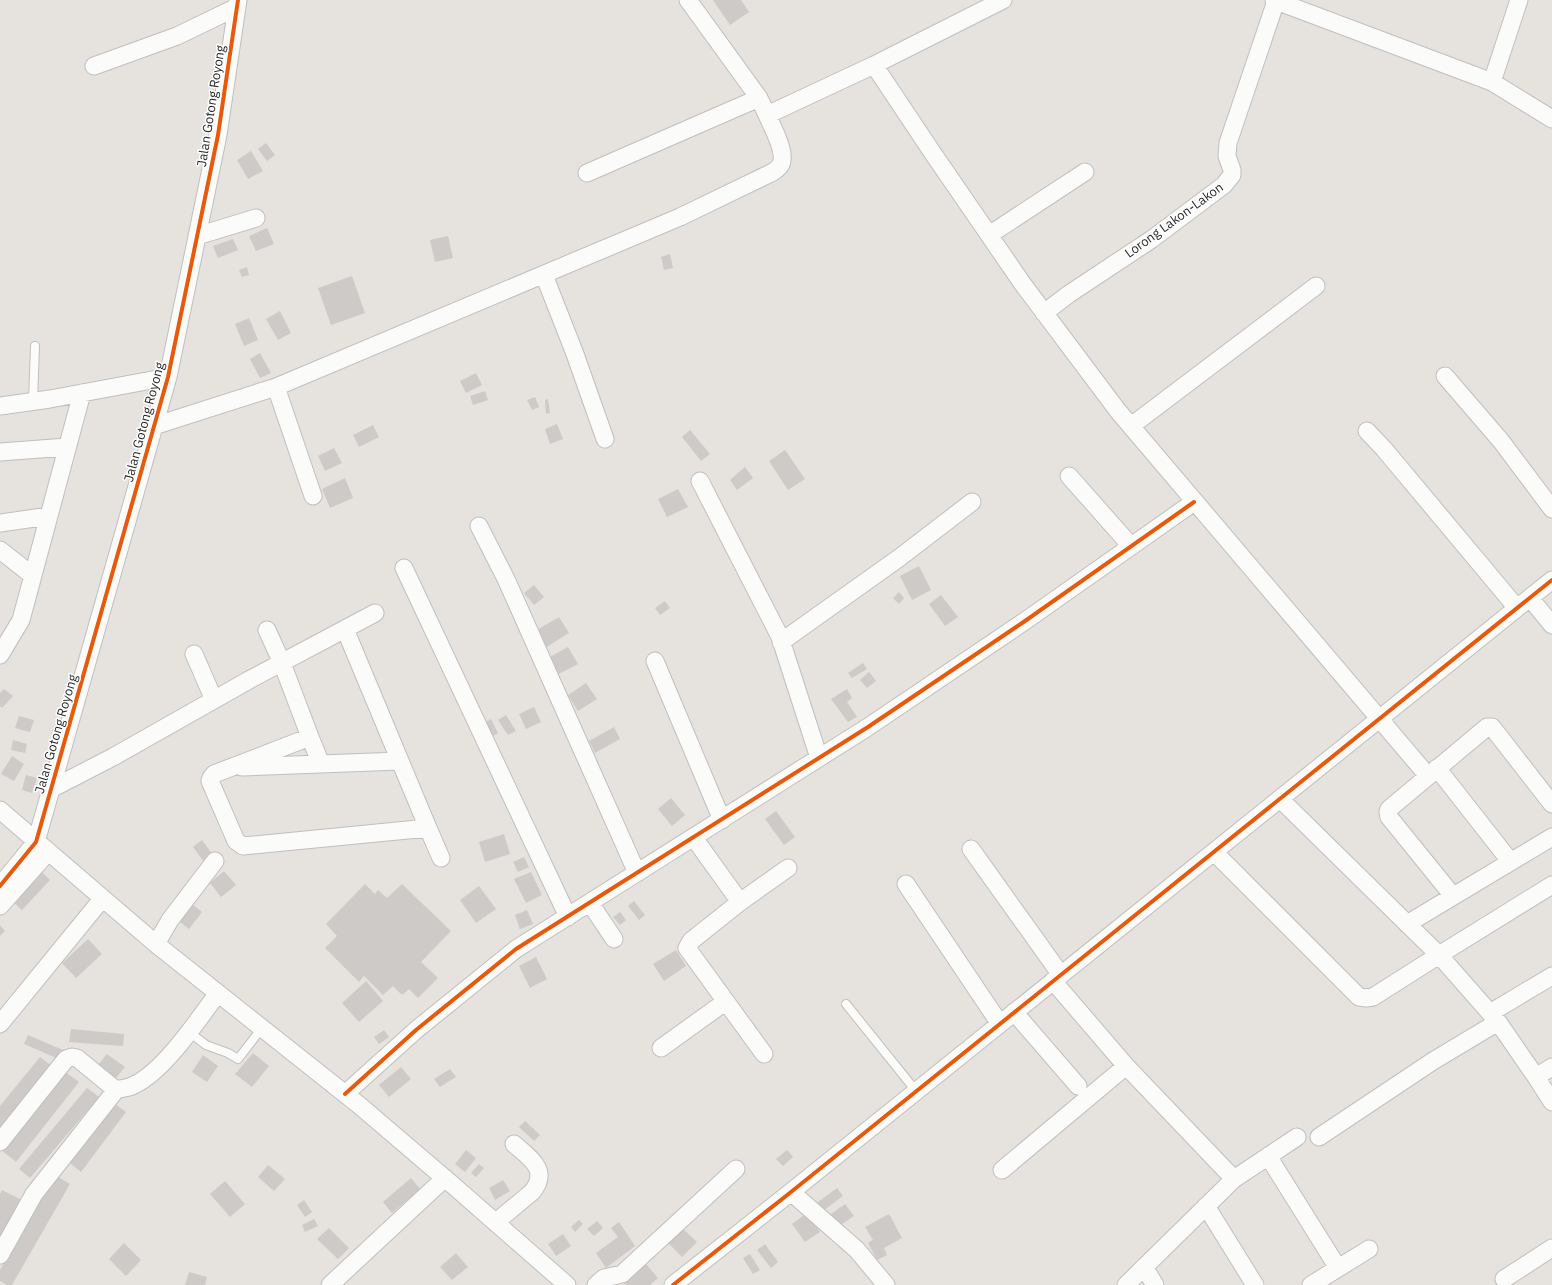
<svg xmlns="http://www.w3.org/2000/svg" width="1552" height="1285" viewBox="0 0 1552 1285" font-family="'IBM Plex Sans',sans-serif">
	<rect width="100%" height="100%" fill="#e6e2de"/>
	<path fill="#cdcac8" d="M 713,0 L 741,0 L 749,12 L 730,25 Z
		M 266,143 L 275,155 L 267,161 L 258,149 Z
		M 251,151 L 263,171 L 248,179 L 237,160 Z
		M 267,228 L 274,244 L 256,251 L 249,236 Z
		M 448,236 L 453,258 L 435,262 L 430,240 Z
		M 233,239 L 238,250 L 218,258 L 213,246 Z
		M 670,254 L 673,268 L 664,270 L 661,257 Z
		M 247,267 L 249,275 L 242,277 L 239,270 Z
		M 352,276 L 365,313 L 331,325 L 318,288 Z
		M 280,311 L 291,333 L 278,340 L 266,319 Z
		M 249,318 L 258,340 L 244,346 L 235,324 Z
		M 260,353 L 271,373 L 260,378 L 250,359 Z
		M 476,373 L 482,385 L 466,393 L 460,381 Z
		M 485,391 L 488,400 L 473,405 L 470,396 Z
		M 535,397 L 539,407 L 532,410 L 527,400 Z
		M 548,399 L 550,413 L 546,414 L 545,400 Z
		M 557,424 L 563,439 L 550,444 L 545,429 Z
		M 373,425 L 379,437 L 359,447 L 353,435 Z
		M 690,430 L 710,454 L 701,461 L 682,437 Z
		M 334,448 L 342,463 L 325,471 L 318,456 Z
		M 785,450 L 805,479 L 788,490 L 769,461 Z
		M 745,467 L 753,478 L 737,490 L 730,480 Z
		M 345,478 L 353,498 L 330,508 L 322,489 Z
		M 678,489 L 688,507 L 667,517 L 658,499 Z
		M 919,566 L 931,590 L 912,600 L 900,576 Z
		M 534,585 L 544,597 L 534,605 L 524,593 Z
		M 899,592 L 904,598 L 899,604 L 893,598 Z
		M 941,595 L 958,617 L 945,626 L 929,604 Z
		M 665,601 L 670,608 L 660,615 L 655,608 Z
		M 559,617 L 569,633 L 545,648 L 535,631 Z
		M 568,647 L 578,664 L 555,676 L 546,659 Z
		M 863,663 L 867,669 L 852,678 L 848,673 Z
		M 869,672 L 876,681 L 867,688 L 860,680 Z
		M 586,683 L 597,699 L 578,711 L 568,695 Z
		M 4,689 L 13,696 L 2,708 L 0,706 L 0,693 Z
		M 847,689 L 852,698 L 847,702 L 857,717 L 848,722 L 831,699 Z
		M 534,707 L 541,722 L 526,729 L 519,714 Z
		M 506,715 L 516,731 L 508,735 L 498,720 Z
		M 19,716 L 34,720 L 30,732 L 15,728 Z
		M 491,719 L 498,733 L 490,738 L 483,724 Z
		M 614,727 L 620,739 L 595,753 L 589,741 Z
		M 13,740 L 27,744 L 25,753 L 11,750 Z
		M 12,756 L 24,764 L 14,781 L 1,774 Z
		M 26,775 L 37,778 L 32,793 L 22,790 Z
		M 671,798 L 685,815 L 672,826 L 658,809 Z
		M 776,811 L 795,837 L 784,845 L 765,819 Z
		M 504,834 L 510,854 L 485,862 L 479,842 Z
		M 202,840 L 213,855 L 204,862 L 193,847 Z
		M 524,857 L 529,867 L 518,872 L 513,862 Z
		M 38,868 L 50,880 L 22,910 L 9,898 Z
		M 224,871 L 236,885 L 221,897 L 210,883 Z
		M 531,872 L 542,895 L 526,903 L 514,879 Z
		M 365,884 L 375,894 L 378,890 L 387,898 L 402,884 L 451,931 L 421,962 L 438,978 L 418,998 L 409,989 L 402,995 L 393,986 L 383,995 L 364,976 L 359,982 L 325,948 L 337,936 L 326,924 Z
		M 479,886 L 496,909 L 476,923 L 460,900 Z
		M 187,900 L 202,912 L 189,929 L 174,917 Z
		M 634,901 L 645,915 L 639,920 L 628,906 Z
		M 527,910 L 533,924 L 520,929 L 515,915 Z
		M 620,912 L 626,920 L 620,925 L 613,917 Z
		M 0,925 L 5,931 L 0,936 Z
		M 88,939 L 102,954 L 76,978 L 62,963 Z
		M 676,950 L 686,966 L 664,981 L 653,964 Z
		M 536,957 L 547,979 L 530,988 L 519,966 Z
		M 366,981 L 383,1001 L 359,1022 L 342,1003 Z
		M 71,1029 L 124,1034 L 123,1046 L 69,1042 Z
		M 384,1030 L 389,1037 L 379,1044 L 374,1037 Z
		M 28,1035 L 65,1051 L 61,1060 L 24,1044 Z
		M 253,1053 L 269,1066 L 252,1087 L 235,1074 Z
		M 107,1054 L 125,1067 L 116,1078 L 98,1065 Z
		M 203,1055 L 218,1066 L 207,1082 L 192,1072 Z
		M 40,1057 L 53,1067 L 0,1131 L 0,1106 Z
		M 401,1067 L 411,1079 L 389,1097 L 379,1085 Z
		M 61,1069 L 79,1082 L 16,1162 L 0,1149 Z
		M 450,1069 L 456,1077 L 440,1087 L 434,1079 Z
		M 87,1088 L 99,1097 L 30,1178 L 19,1169 Z
		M 110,1100 L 126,1112 L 81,1172 L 65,1159 Z
		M 525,1121 L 540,1135 L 534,1141 L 519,1127 Z
		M 466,1150 L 476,1158 L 465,1172 L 455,1164 Z
		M 787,1150 L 793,1157 L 783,1166 L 776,1159 Z
		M 479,1164 L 484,1168 L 476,1177 L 471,1173 Z
		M 268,1165 L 285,1179 L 274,1191 L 258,1177 Z
		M 55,1175 L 70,1184 L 12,1285 L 7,1285 L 0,1281 L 0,1270 Z
		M 411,1178 L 420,1189 L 392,1213 L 383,1202 Z
		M 503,1180 L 510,1191 L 495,1200 L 489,1188 Z
		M 225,1181 L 245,1204 L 230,1217 L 210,1194 Z
		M 837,1188 L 843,1196 L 820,1213 L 814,1205 Z
		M 2,1190 L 22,1200 L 0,1240 L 0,1194 Z
		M 304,1200 L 312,1212 L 305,1217 L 297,1205 Z
		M 845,1204 L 854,1216 L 839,1226 L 831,1214 Z
		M 807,1213 L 820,1232 L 805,1242 L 792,1224 Z
		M 889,1214 L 902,1238 L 884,1248 L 887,1255 L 877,1260 L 868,1243 L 873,1240 L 865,1227 Z
		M 314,1219 L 318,1226 L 305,1232 L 302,1225 Z
		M 579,1220 L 583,1224 L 575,1232 L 571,1227 Z
		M 597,1221 L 603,1228 L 594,1236 L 587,1229 Z
		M 619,1222 L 635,1246 L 606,1268 L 596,1253 L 618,1237 L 611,1228 Z
		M 681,1227 L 697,1242 L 682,1257 L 666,1241 Z
		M 329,1228 L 349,1248 L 338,1259 L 317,1239 Z
		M 563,1234 L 571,1246 L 556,1256 L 548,1244 Z
		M 124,1243 L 141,1260 L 126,1276 L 109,1259 Z
		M 765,1244 L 778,1262 L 771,1268 L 757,1250 Z
		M 456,1253 L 468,1267 L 452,1280 L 440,1267 Z
		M 750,1254 L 760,1270 L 753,1274 L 743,1258 Z
		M 645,1263 L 658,1278 L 650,1285 L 626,1285 L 624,1283 Z
		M 189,1272 L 207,1277 L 205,1285 L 185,1285 Z"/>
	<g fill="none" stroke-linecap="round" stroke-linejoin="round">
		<g stroke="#c0bfbf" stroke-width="10">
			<path id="lane" d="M 33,401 L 35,346
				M 846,1004 L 916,1091
				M 189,1032 L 206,1045 L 228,1053 L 238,1059 L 262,1028"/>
		</g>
		<g stroke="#c0bfbf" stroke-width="19">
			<path id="street" d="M 688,0 L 759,98 L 767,115 L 874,65 L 1003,0
				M 1274,0 L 1492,82 L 1552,119
				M 874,65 L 932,152 L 1022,283 L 1118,411 L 1428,776
				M 94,66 L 177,36 L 237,7
				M 1492,82 L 1519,0
				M 587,173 L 759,98
				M 989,235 L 1085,172
				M 197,236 L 256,218
				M 544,275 L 575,354 L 605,439
				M 1044,313 L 1069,294 L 1152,239 L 1224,185 L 1232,175 L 1232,170 L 1227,156 L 1228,143 L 1276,1
				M 1445,376 L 1501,441 L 1552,509
				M 276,387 L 313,496
				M 0,406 L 50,399 L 168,377
				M 154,426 L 276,387 L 680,217 L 773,172 C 777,169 782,166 782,160 C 784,148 772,126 767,115
				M 1131,426 L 1316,286
				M 1367,431 L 1384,449 L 1517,608
				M 0,452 L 67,447
				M 1069,476 L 1131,546
				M 700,481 L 780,637 L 819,758
				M 0,523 L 49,516
				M 479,526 L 506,579 L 637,873
				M 0,550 L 33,576
				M 404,568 L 568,917
				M 1530,598 L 1552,625
				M 345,629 L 428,828
				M 267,630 L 282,663 L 310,737 L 214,774 L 211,778 L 210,781 L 236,841 L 243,846 L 428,828 L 441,858
				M 781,642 L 899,558 L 972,502
				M 194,654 L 214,700
				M 0,655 L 21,620 L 82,393
				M 655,661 L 722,820
				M 310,737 L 321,764
				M 242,767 L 400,761
				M 1437,768 L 1510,861
				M 51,789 L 113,757 L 249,680 L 375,613
				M 1280,799 L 1439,955 L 1552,885
				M 0,810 L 156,944 L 359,1105 L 455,1187 L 567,1285
				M 694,838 L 740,902
				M 971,849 L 1061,975
				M 1214,852 L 1359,997 L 1366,998 L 1373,997 L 1439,955 L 1498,1022
				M 906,884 L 1000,1024
				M 0,886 L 36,842 L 168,377 L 218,135 L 238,0
				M 1453,896 L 1389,817 L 1388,812 L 1389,809 L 1487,727 L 1492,727 L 1552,804
				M 590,903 L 614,939
				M 0,906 L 48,852
				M 1407,924 L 1552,837
				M 156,944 L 170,920 L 215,861
				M 1053,981 L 1126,1066 L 1234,1179
				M 1014,1012 L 1078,1086
				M 1490,1013 L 1552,976
				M 0,1024 L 102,899
				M 661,1048 L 725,1002
				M 764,1054 L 687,948 L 691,941 L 740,902 L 788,868
				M 1536,1077 L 1552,1067
				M 345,1094 L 416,1030 L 516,949 L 868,727 L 1025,621 L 1194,502
				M 1319,1137 L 1433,1061 L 1498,1022 L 1536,1077 L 1552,1102
				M 0,1142 L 66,1059 L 72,1057 L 77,1058 L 116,1090
				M 1268,1156 L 1338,1268
				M 1002,1170 L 1126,1066
				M 791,1192 L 857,1250 L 886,1285
				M 1206,1206 L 1255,1285
				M 496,1222 L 532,1192 C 550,1170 530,1158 514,1144
				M 0,1255 L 34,1194 L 116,1090 C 122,1088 129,1088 134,1085 C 164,1071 198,1020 218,993
				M 1144,1267 L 1155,1285
				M 1504,1279 L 1552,1248
				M 330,1285 L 445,1178
				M 596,1285 L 604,1278 L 622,1274 L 736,1169
				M 673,1285 L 786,1196 L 1552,580
				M 1126,1285 L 1234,1179 L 1297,1137
				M 1311,1285 L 1369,1249"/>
		</g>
		<use href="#lane" stroke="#fbfbfa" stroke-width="8"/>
		<use href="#street" stroke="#fbfbfa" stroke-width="17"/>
		<g stroke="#fff" stroke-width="6">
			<path id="cycleway" d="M 0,886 L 36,842 L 168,377 L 218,135 L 238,0
				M 345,1094 L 416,1030 L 516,949 L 868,727 L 1025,621 L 1194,502
				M 673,1285 L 786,1196 L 1552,580"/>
		</g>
		<use href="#cycleway" stroke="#e8590c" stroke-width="4"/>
	</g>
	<g text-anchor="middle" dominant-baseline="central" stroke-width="3" stroke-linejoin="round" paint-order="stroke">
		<g font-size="13" fill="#282828" stroke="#fff">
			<text transform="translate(211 106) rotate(-81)">Jalan Gotong Royong</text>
			<text transform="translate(1174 220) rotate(-36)">Lorong Lakon-Lakon</text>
			<text transform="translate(144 422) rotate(-75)">Jalan Gotong Royong</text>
			<text transform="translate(56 734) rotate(-74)">Jalan Gotong Royong</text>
		</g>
	</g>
</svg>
